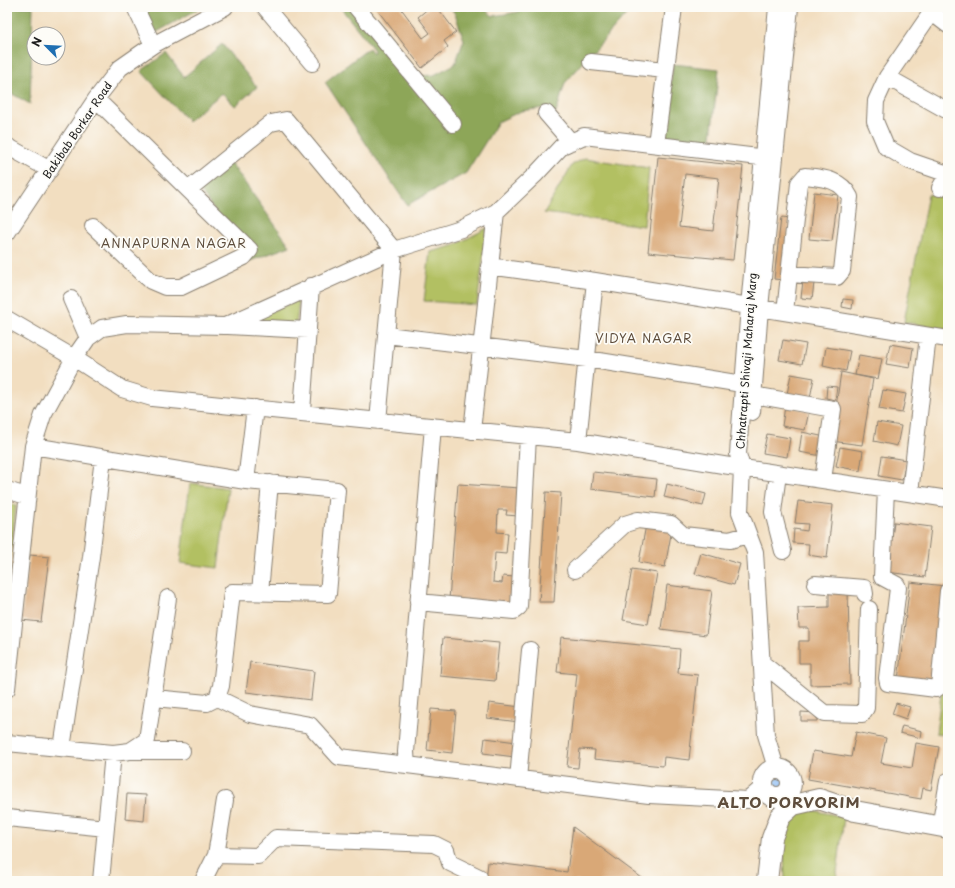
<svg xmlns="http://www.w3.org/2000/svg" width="955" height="888" viewBox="0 0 955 888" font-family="'Playpen Sans',sans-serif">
	<rect width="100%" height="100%" fill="#fdfcf7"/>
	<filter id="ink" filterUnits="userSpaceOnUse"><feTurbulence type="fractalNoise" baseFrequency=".025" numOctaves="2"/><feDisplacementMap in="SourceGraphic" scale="8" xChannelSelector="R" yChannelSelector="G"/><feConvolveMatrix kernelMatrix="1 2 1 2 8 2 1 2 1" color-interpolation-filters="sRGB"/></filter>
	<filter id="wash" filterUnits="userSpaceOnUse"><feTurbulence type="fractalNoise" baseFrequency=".012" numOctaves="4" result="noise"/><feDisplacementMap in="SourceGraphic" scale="16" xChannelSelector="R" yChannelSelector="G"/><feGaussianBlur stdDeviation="0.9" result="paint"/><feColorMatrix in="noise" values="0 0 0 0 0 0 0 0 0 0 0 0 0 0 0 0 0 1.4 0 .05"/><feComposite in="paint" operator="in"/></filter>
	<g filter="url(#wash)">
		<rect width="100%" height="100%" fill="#f2dec0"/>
		<path fill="#b2c062" stroke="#676e3f" d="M 585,158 L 649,168 L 644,226 L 544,213 L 572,165 Z
			M 928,194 L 948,198 L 948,330 L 904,322 Z
			M 487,228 L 477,305 L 424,301 L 430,252 L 453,246 Z
			M 299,300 L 296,325 L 246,321 Z
			M 190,483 L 228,488 L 218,568 L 180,563 Z
			M 7,503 L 16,505 L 7,595 Z
			M 948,642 L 948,735 L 936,733 Z
			M 803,808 L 844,817 L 836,881 L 785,881 L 783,829 Z"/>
		<path fill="#8da658" stroke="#54613a" d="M 7,7 L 33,7 L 30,104 L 7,91 Z
			M 142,7 L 202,7 L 155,33 Z
			M 340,7 L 354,7 L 409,77 L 434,75 L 455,64 L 464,40 L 455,14 L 450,7 L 482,7 L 493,16 L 518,12 L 521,7 L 633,7 L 565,83 L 556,113 L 544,108 L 521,111 L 498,122 L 466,173 L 407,205 L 325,82 L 369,48 L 373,53 L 374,50 Z
			M 222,44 L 257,87 L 235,106 L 222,93 L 188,121 L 141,71 L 166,53 L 184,77 Z
			M 673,64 L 719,69 L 710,145 L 664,140 Z
			M 230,162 L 290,246 L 250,261 L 199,189 Z"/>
		<path fill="#89bbf6" stroke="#526c89" d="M769 782a8 8 0 1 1 16 0a8 8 0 1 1-16 0Z"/>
		<g id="blocks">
			<path fill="#d9a877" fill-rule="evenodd" d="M 375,7 L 400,7 L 423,38 L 430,33 L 418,17 L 430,7 L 437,7 L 456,32 L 444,41 L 448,47 L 422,68 Z
				M 658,157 L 743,166 L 733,260 L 648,252 ZM 685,174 L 719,178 L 713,231 L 679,227 Z
				M 814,192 L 838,195 L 832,241 L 809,239 Z
				M 781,218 L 790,219 L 783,280 L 774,279 Z
				M 803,281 L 814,283 L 812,299 L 801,298 Z
				M 843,299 L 853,300 L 852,309 L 842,307 Z
				M 783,340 L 806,344 L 802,364 L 779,360 Z
				M 890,344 L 913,348 L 910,368 L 886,364 Z
				M 826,347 L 850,351 L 846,371 L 823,366 Z
				M 859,355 L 882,359 L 878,379 L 855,375 Z
				M 841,372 L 873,379 L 862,445 L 831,441 Z
				M 791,374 L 814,378 L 810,398 L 787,394 Z
				M 827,386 L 837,387 L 835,400 L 826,398 Z
				M 883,390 L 906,394 L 902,413 L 879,409 Z
				M 785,406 L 809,411 L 805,430 L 782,426 Z
				M 877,422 L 901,426 L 897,446 L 874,441 Z
				M 802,432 L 825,437 L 822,456 L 799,452 Z
				M 767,434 L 790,438 L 787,457 L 763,453 Z
				M 840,447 L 863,451 L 860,471 L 836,466 Z
				M 882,456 L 906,460 L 902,480 L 879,476 Z
				M 593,472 L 657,479 L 655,497 L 591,489 Z
				M 458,484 L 520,488 L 518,516 L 506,515 L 507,510 L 498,510 L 497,532 L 508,533 L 506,554 L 495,553 L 493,582 L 502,583 L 503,576 L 514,577 L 512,605 L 449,600 Z
				M 667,484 L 706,494 L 703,506 L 664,497 Z
				M 546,492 L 561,493 L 554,602 L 539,602 Z
				M 798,501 L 833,505 L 827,558 L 808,555 L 809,544 L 793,543 L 794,529 L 807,531 L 808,524 L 795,523 Z
				M 894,522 L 931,527 L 925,577 L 887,572 Z
				M 646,525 L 672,529 L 665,567 L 639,562 Z
				M 701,553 L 740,564 L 734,585 L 695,574 Z
				M 30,555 L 49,557 L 41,622 L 21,620 Z
				M 632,569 L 657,573 L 648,624 L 623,620 Z
				M 910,582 L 945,586 L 933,685 L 898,680 Z
				M 667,585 L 712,591 L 706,635 L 661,629 Z
				M 848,591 L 850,684 L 810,685 L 810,663 L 799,663 L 799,641 L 809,641 L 809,628 L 799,628 L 798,608 L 829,607 L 829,592 Z
				M 561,637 L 680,649 L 678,673 L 698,675 L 689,760 L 664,757 L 663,766 L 594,759 L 595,750 L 580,749 L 578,768 L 567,767 L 577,674 L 557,672 Z
				M 443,638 L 499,643 L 495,681 L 440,676 Z
				M 250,662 L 314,671 L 311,700 L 246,692 Z
				M 489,703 L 521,707 L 519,722 L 487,718 Z
				M 896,703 L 910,707 L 906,719 L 892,714 Z
				M 431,709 L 456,711 L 452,753 L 427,750 Z
				M 801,712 L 817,713 L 817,721 L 801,721 Z
				M 902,726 L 922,731 L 921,738 L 900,733 Z
				M 856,732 L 886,738 L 881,763 L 912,768 L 916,743 L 939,747 L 931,790 L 923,788 L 921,799 L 808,779 L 813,751 L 851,757 Z
				M 485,738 L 517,742 L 515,757 L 483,753 Z
				M 127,794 L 146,795 L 144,821 L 125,819 Z
				M 573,827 L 646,881 L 486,881 L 488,862 L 567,872 Z"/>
		</g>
	</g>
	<g filter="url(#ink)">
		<use href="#blocks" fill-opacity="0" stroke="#877d6e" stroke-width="1"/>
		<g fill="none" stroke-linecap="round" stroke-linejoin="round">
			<g stroke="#877d6e" stroke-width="18">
				<path id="minor" d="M 135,7 L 153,45
					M 265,7 L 312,63
					M 356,7 L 453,124
					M 935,7 L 887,77 L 876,101 L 875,121 L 886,147 L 910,161 L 948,174
					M 931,12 L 948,25
					M 591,62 L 665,70
					M 887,77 L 948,111
					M 546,113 L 571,142
					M 656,144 L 674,7
					M 7,146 L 50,170
					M 940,188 L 948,174
					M 189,189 L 271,123 L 286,120 L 394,250 L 378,421
					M 93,226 L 151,281 L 165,287 L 181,287 L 244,257 L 250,250 L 96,99
					M 7,233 L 96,99 L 120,68 L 153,45 L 225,7
					M 489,266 L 595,281 L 749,306
					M 71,299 L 88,338
					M 760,308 L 948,339
					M 785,312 L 799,183 L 805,176 C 823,178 841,179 850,197 L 842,271 L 837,277 L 789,274
					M 7,319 L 74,358 L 122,389 L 152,398 L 578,441 L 723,465 L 948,499
					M 228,326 L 308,330
					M 386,335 L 587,359 L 742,384
					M 753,395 L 833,409 L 823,480
					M 302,412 L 311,286
					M 752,412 L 760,308 L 790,7
					M 433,426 L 406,752 L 407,765 L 649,795 L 748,800 L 763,787
					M 472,431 L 496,212
					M 578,441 L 595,281
					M 33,446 L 246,481 L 337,490 L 328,594 L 232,592 L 221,686 L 217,698 L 207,703 L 154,698
					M 778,474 L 773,512 L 783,551
					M 246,481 L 255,408
					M 7,490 L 26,496
					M 886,490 L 882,577 L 897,585 L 898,588 L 887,678 L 888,683 L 936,689 L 939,687 L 948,591
					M 910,493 L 928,336
					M 575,570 L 625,524 L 638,520 L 671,524 L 683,535 L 730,540 L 747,535
					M 815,584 L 864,588 L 865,594
					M 260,592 L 270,483
					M 418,602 L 514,611 L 519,607 L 528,436
					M 762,663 L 824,713 L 862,714 L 866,708 L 869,609
					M 7,689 L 33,446 L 43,415 L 74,358 L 88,338 L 102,328 L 127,324 L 225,326 L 394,250 L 461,229 L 496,212 L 535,175 L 562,146 L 584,136 L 775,159
					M 217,698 L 250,714 L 310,725 L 339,757 L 407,765
					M 7,743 L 113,753 L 130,751 L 147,740 L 168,598
					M 62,748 L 91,557 L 103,458
					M 130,751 L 182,751
					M 776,768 L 766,735 L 755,552 L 740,512 L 742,468 L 738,454 L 749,306 L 777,7
					M 518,779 L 530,650
					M 7,818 L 106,828
					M 940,827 L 948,781
					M 216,855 L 258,856 L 276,838 L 434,844 L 446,850 L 450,863 L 479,877 L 479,881
					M 101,881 L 113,753
					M 203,881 L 216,855 L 225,800"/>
			</g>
			<g stroke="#877d6e" stroke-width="22">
				<path id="major" d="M763 783a14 14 0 1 1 28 0a14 14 0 1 1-28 0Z
					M 767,881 L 772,838 L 780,817 L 793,805 L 819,799 L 855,811 L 948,828"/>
			</g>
			<use href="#minor" stroke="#fff" stroke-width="16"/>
			<use href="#major" stroke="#fff" stroke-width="20"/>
		</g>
	</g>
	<g text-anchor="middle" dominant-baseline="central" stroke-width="3.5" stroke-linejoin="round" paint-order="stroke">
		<g font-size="11" fill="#1c1c1c" stroke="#fdfcf7">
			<text transform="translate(77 130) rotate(-56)">Bakibab Borkar Road</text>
			<text transform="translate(746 361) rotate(-86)">Chhatrapti Shivaji Maharaj Marg</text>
		</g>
		<g font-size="12" letter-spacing="1" fill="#5e4d3c" stroke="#fdfcf7">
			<text x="174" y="243">ANNAPURNA NAGAR</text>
			<text x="644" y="338">VIDYA NAGAR</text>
		</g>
		<g font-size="15" font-weight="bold" letter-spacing="1" fill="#5e4d3c" stroke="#fdfcf7">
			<text x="789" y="801">ALTO PORVORIM</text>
		</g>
	</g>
	<rect width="955" height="888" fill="none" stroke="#fdfcf7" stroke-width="24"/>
	<g transform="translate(46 46) rotate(294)"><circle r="19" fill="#fdfcf7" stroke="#a3a29f"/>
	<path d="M0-3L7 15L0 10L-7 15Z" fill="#1f6fb2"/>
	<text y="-6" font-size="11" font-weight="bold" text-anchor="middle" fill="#1c1c1c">N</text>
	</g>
</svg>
